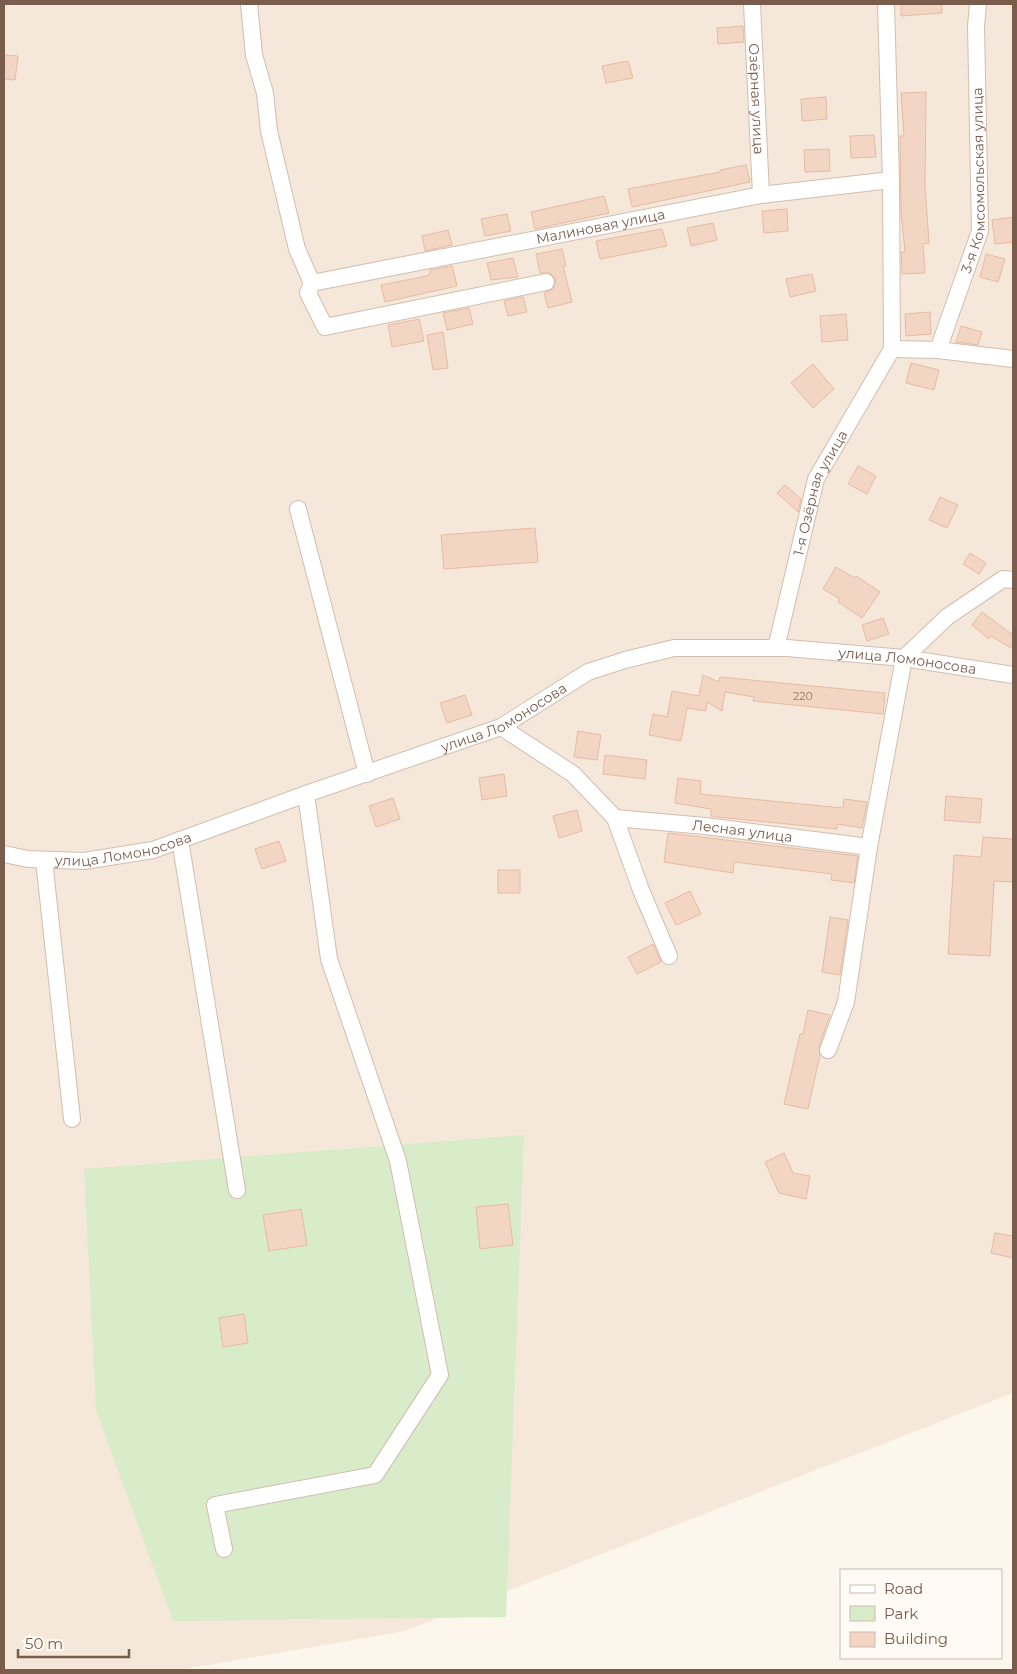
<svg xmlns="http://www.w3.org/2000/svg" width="1017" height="1674" viewBox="0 0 1017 1674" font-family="Montserrat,sans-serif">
	<rect width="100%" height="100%" fill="#fdf6ec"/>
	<path fill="#f5e8da" d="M 4,4 L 1013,4 L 1013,1393 L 405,1631 L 180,1670 L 4,1670 Z"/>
	<path fill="#d8ecc9" d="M 524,1135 L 506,1617 L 173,1621 L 96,1410 L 84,1169 Z"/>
	<path fill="#f3d5c3" stroke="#e6bba3" d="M 901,4 L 942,4 L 942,13 L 901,16 Z
		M 743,26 L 744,42 L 718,44 L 717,28 Z
		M 4,55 L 18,56 L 15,80 L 4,79 Z
		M 628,61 L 633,78 L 606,83 L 602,66 Z
		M 926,92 L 925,186 L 929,243 L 923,244 L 925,273 L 902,274 L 901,252 L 905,252 L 901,212 L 900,136 L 904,136 L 901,93 Z
		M 826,97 L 827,119 L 802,121 L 801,99 Z
		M 874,135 L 876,157 L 851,158 L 850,136 Z
		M 829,149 L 830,171 L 805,172 L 804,150 Z
		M 746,165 L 750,182 L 632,207 L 628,189 L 720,172 L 720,170 Z
		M 604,196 L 609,213 L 535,229 L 531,212 Z
		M 787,209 L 788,231 L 764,233 L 762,211 Z
		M 507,214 L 511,231 L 485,236 L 481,219 Z
		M 1013,217 L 1013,242 L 995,244 L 992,220 Z
		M 713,223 L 717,240 L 691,246 L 687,228 Z
		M 662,229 L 667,246 L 600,259 L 596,241 Z
		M 448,230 L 452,245 L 425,251 L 422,236 Z
		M 562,249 L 566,266 L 563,266 L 572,302 L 548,308 L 544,293 L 553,289 L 556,280 L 550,273 L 540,273 L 536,254 Z
		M 986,254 L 1005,259 L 998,282 L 980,277 Z
		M 513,258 L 518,277 L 491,280 L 487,263 Z
		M 452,266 L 457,286 L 385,302 L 381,285 L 427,276 L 430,273 L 430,270 Z
		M 812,274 L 816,291 L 790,297 L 786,279 Z
		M 523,297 L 527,312 L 508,316 L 504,301 Z
		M 469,308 L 473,324 L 447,330 L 443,313 Z
		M 930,312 L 931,334 L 906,336 L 905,314 Z
		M 846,314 L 848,340 L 822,342 L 820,316 Z
		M 419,319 L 424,341 L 392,347 L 388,325 Z
		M 961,326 L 982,332 L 978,345 L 956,342 Z
		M 443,332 L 448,368 L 433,370 L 427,335 Z
		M 911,363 L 939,370 L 934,390 L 906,383 Z
		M 813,364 L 834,389 L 813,408 L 791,383 Z
		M 858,466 L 876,476 L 867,494 L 848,484 Z
		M 785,485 L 801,499 L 798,512 L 777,493 Z
		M 940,497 L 958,505 L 947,528 L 929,520 Z
		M 535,528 L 538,562 L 444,569 L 441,535 Z
		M 970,553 L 986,563 L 979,574 L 963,564 Z
		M 836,567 L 855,578 L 856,576 L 880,592 L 862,618 L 838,602 L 840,599 L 823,589 Z
		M 982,612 L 1013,635 L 1013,649 L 991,636 L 989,639 L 972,625 Z
		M 883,618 L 889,634 L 867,641 L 862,625 Z
		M 703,675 L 719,682 L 720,677 L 885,693 L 883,714 L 753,701 L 754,697 L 725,692 L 722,711 L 707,702 L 706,711 L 687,708 L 681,741 L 649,735 L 653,714 L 667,717 L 672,691 L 699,696 Z
		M 465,695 L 472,715 L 447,723 L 440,703 Z
		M 578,731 L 601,735 L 597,760 L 574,757 Z
		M 605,755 L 647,760 L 645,779 L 603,774 Z
		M 504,774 L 507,796 L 482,800 L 479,778 Z
		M 678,778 L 701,781 L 700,794 L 843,808 L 844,799 L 867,802 L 862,828 L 837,824 L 837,829 L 717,817 L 711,816 L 711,809 L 675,803 Z
		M 946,796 L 982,799 L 980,823 L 944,820 Z
		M 393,798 L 400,819 L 376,827 L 369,806 Z
		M 577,810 L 582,831 L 559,838 L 553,816 Z
		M 668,833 L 858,856 L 854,883 L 831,880 L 832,874 L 734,862 L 733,873 L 664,862 Z
		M 983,837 L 1013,839 L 1013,882 L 994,881 L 990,956 L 948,954 L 954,855 L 981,857 Z
		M 279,841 L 286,861 L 262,869 L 255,849 Z
		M 498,870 L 520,870 L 520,893 L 498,893 Z
		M 690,891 L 701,914 L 676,925 L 665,903 Z
		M 830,917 L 848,920 L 840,975 L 822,972 Z
		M 653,944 L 661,962 L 637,974 L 628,957 Z
		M 808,1010 L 830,1015 L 819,1046 L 820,1055 L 808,1109 L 784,1104 L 800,1034 L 803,1034 Z
		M 784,1153 L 793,1173 L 810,1176 L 806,1199 L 779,1193 L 765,1162 Z
		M 508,1204 L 513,1245 L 480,1249 L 476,1207 Z
		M 301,1209 L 307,1245 L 269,1251 L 263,1215 Z
		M 995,1233 L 1013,1236 L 1013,1258 L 991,1253 Z
		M 244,1314 L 248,1343 L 223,1347 L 219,1318 Z"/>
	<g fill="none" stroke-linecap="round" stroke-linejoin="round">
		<g stroke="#d1beb0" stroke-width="18">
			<g id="minor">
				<path d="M 249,4 L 254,55 L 265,93 L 269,131 L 297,249 L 312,283 L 308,293 L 325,327 L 546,282"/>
				<path id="s1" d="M 752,4 L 761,195"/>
				<path d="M 886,4 L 891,180 L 892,349"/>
				<path id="s2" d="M 312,283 L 761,195 L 891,180"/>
				<path d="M 892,349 L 938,350 L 1013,359"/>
				<path id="s3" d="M 938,350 L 980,231 L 976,26 L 978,4"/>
				<path d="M 298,509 L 367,774"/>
				<path id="s4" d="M 776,648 L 816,479 L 892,349"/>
				<path d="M 501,727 L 573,774 L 615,818 L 641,890 L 669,956"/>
				<path id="s5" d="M 615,818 L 705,826 L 869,847"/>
				<path d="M 180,840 L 237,1190"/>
				<path id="s6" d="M 4,854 L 28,859 L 84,861 L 153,850 L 306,794 L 501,727 L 588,672 L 625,660 L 674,648 L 787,648 L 904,658 L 1013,675"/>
				<path d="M 44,860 L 72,1119"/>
				<path d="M 828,1050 L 846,1002 L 869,847 L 904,658 L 947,617 L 1003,579 L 1013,580"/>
				<path d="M 224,1549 L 215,1505 L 375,1475 L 440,1375 L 398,1161 L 329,959 L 306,794"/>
			</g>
		</g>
		<use href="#minor" stroke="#fff" stroke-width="16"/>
	</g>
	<g text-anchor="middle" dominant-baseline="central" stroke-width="5" stroke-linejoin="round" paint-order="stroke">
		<g font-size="11" fill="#987a6a">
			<text x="803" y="696">220</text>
		</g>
		<g font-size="14" fill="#7a5c4d" stroke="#fffaf3">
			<text stroke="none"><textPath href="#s1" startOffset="95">Озёрная улица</textPath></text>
			<text stroke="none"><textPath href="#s3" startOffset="176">3-я Комсомольская улица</textPath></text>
			<text stroke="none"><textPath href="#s2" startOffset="294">Малиновая улица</textPath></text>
			<text stroke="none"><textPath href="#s4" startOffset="162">1-я Озёрная улица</textPath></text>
			<text stroke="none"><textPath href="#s6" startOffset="946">улица Ломоносова</textPath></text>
			<text stroke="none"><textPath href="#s6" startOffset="526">улица Ломоносова</textPath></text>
			<text stroke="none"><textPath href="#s5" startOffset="128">Лесная улица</textPath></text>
			<text stroke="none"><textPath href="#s6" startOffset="121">улица Ломоносова</textPath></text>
		</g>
	</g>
	<rect width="1017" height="1674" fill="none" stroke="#7a5c4d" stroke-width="10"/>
	<rect x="840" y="1569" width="162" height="90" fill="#fffaf3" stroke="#cabbb1"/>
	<rect x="850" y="1585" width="25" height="8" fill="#ffffff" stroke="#cabbb1"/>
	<text x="884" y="1594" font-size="15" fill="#7a5c4d">Road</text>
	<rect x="850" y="1606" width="25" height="15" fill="#d8ecc9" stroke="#cabbb1"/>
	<text x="884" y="1619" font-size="15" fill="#7a5c4d">Park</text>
	<rect x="850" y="1632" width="25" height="15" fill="#f3d5c3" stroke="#cabbb1"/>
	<text x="884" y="1644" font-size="15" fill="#7a5c4d">Building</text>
	<path d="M18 1649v8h111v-8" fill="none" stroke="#7a5c4d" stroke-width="2.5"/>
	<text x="25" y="1649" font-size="15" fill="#7a5c4d" stroke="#fffaf3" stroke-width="4" paint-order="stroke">50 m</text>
</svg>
